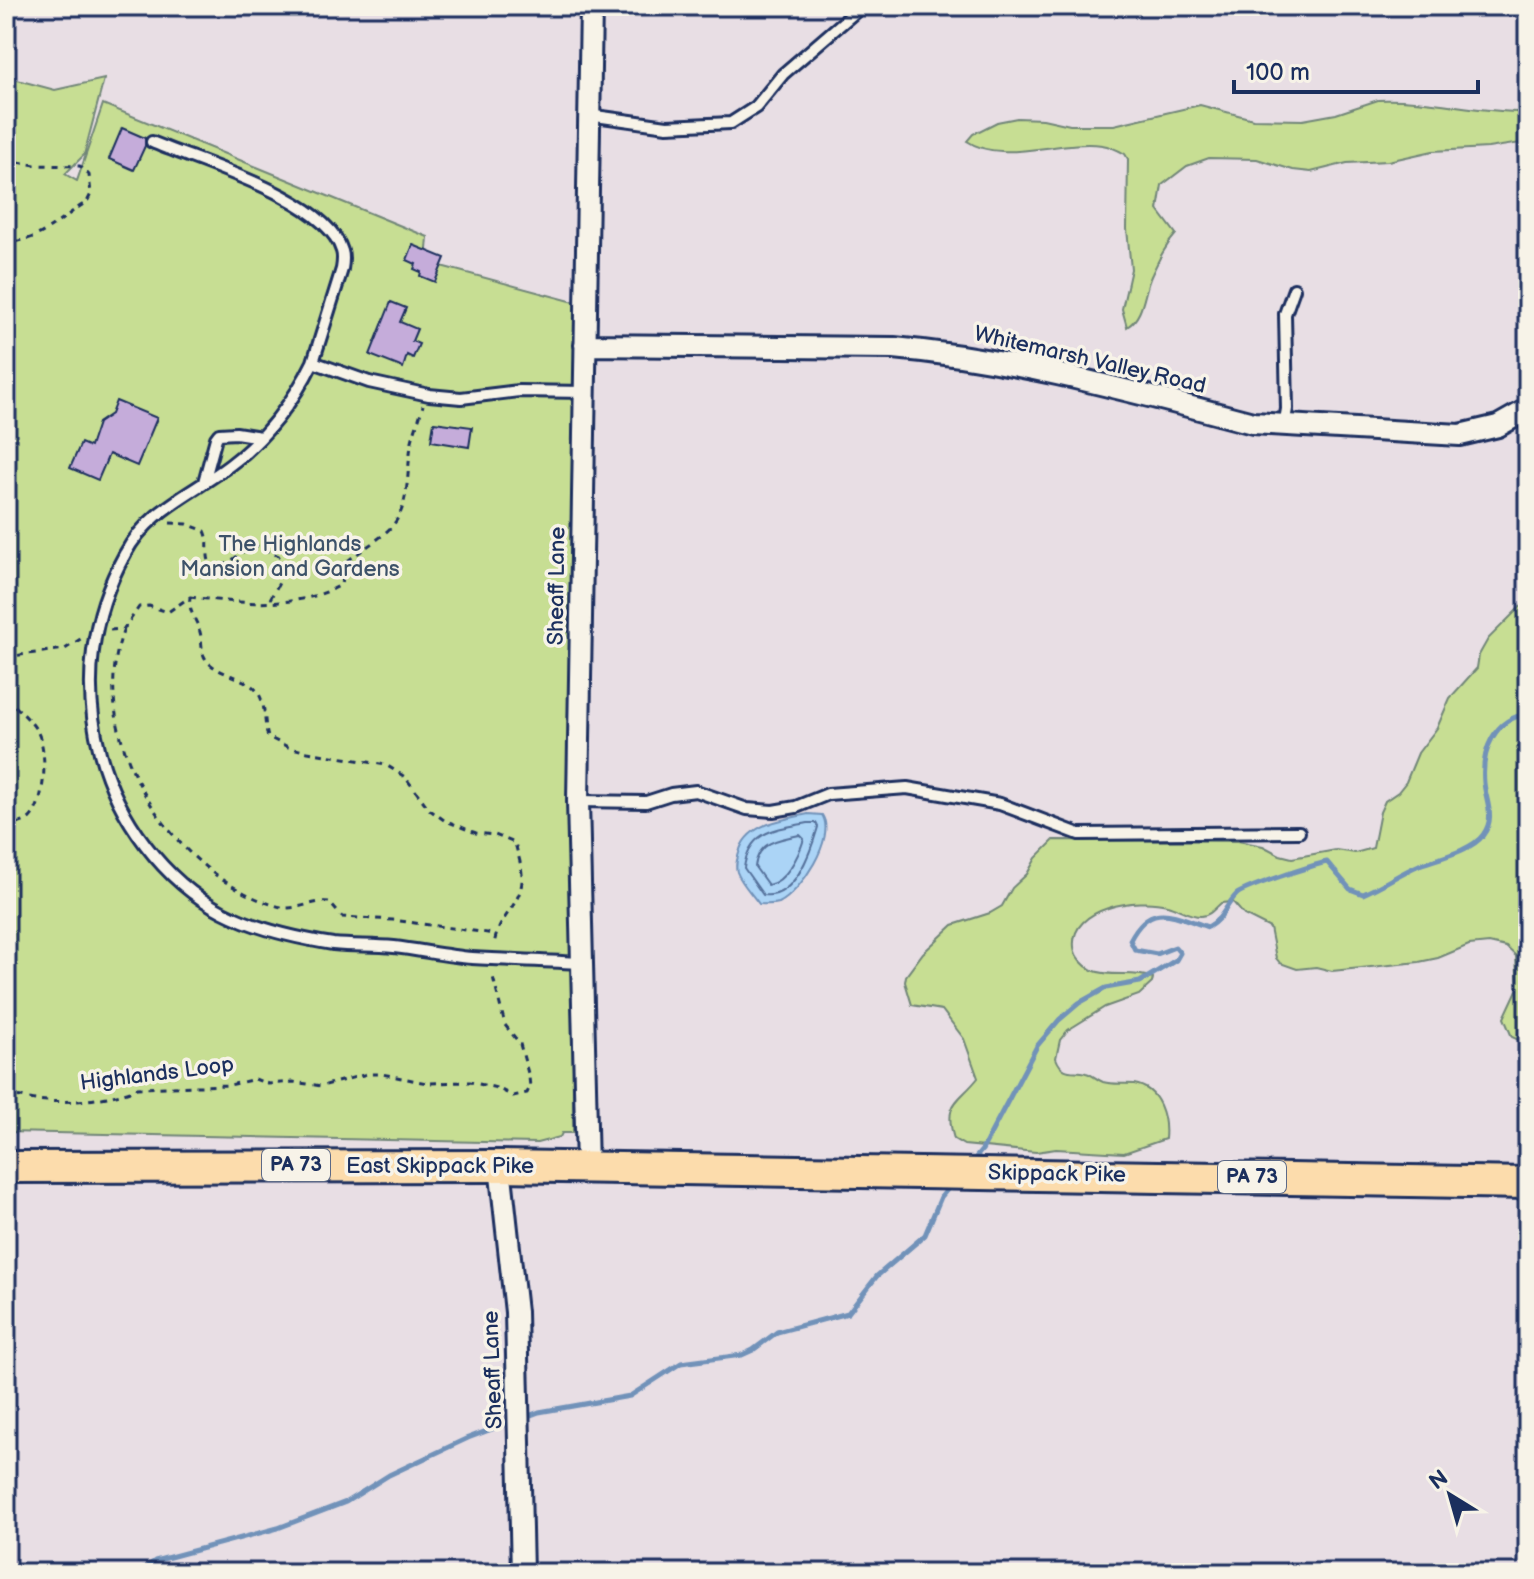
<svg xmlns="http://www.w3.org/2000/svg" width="1534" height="1579" viewBox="0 0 1534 1579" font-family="'Balsamiq Sans',sans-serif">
	<rect width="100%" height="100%" fill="#e8dee4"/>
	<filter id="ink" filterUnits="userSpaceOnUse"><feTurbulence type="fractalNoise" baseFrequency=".0125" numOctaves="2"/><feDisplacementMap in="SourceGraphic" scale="16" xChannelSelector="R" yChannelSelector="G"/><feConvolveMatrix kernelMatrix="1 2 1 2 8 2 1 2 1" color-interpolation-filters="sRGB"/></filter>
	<g filter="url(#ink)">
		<path fill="#c7de93" stroke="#718678" stroke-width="2" d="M 6,77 L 55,90 L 104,79 L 84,155 L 65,174 L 77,181 L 103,104 L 428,237 L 426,262 L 578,303 L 572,785 L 573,1133 L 562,1133 L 560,1137 L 537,1143 L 6,1132 Z
			M 1378,100 C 1429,98 1478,113 1528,112 L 1528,142 L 1488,148 L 1433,151 L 1388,161 L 1347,163 L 1311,172 L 1293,170 L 1257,159 L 1209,158 L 1187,166 L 1162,185 L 1158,210 L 1176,234 C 1165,246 1159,259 1152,274 C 1143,292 1145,316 1127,327 L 1122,309 L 1131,269 L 1127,229 L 1128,159 L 1125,154 C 1118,150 1110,146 1102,145 C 1060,139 1002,165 967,141 L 973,134 L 997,122 L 1017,118 L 1043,119 L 1070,125 L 1114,125 L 1200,105 L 1253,119 L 1303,120 L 1336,114 Z
			M 1528,599 L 1528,1044 L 1512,1037 L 1504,1018 L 1518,988 L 1516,956 L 1506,947 L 1489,943 L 1469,945 L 1438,958 L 1419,962 L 1332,971 L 1316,967 L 1297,969 L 1280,963 L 1276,958 L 1270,928 L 1244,915 L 1233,902 L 1221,903 C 1215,908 1210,916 1201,916 C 1188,916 1179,908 1167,905 C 1138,897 1070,907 1074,947 C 1075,957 1084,966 1092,970 C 1110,978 1134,970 1153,978 L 1152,983 L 1139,995 L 1105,1007 L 1068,1030 L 1060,1040 L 1056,1058 C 1063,1077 1075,1069 1086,1073 C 1092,1074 1097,1080 1103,1082 C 1114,1085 1124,1083 1134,1084 C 1160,1088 1167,1118 1165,1139 L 1124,1153 L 1056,1149 L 1036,1152 L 964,1145 L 954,1139 C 943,1102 958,1103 978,1078 L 964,1039 L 942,1010 L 912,1005 L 905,982 L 906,976 L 923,953 L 953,925 L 990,913 L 1002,906 L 1012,888 L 1027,874 L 1036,858 L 1054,840 L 1238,841 L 1263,846 L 1280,855 L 1292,858 L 1336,850 L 1355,853 L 1373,848 L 1380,812 L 1385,801 L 1398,792 L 1406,782 L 1418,753 L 1437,728 L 1450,698 L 1477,668 L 1479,655 L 1488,639 Z"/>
		<path fill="#abd4f6" stroke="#7192b9" stroke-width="2" d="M 808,814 L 822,815 C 837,837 800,893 779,903 C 772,905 766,904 759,904 C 752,894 741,883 737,872 C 735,865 737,860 739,853 C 746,823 783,820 808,814 Z"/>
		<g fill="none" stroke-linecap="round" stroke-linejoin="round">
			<path stroke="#55719b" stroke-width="2" d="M 808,823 L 816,823 L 818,827 C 811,851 795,900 763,895 L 744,868 C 749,830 776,829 808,823 Z
				M 800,835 L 804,839 C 799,855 786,882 768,885 L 755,867 C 758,842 778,839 800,835 Z"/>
			<path stroke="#7192b9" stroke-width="5" d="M 971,1163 L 982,1150 L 1037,1046 L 1059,1020 L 1079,1003 L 1106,988 L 1140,982 L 1176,960 L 1180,953 L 1175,947 L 1157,954 L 1135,950 L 1130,940 C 1151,899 1174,916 1208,927 C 1225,917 1224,907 1237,894 C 1246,887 1313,865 1327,862 L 1350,889 L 1363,894 C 1382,886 1399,874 1417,866 C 1435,859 1472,851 1483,835 C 1496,818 1486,802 1484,783 C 1481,751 1494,718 1528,714
				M 523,1418 L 539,1412 L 630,1396 L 681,1363 L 742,1355 L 753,1350 L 777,1332 L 848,1313 L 877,1276 L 925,1235 L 941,1197 L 951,1185
				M 138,1573 L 155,1561 L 278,1528 L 346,1502 L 389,1475 L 468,1438 L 513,1421"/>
		</g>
		<path fill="#c5acda" stroke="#1b2f5e" stroke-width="2" d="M 122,128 L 145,138 L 145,146 L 134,170 L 109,159 Z
			M 413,245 L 445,258 L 435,282 L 420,276 L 421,272 L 414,269 L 416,264 L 407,260 Z
			M 391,302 L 406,308 L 400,322 L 417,329 L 412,341 L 419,344 L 413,358 L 407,355 L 403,368 L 370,355 Z
			M 116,401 L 157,418 L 137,466 L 109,454 L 98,480 L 70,468 L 81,443 L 90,447 L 98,423 L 111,414 Z
			M 434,422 L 472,427 L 469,447 L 431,441 Z"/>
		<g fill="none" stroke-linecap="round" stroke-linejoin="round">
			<g stroke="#1b2f5e" stroke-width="16">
				<path id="service" d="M 588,115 L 667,126 L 731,123 L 756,107 L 783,74 L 862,6
					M 152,142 C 200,163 327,198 342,251 C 344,257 343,263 342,269 L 313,362
					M 1284,426 L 1287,409 L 1285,314 L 1294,289
					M 204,482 L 216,438 L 219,434 L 236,433 L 261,437
					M 578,801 L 646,802 L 671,794 L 696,791 L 747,809 L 773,811 L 796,807 L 828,794 L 907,788 L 1000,804 L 1079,834 L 1299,832
					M 581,963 C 544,961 508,960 472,958 C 446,956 420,950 394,947 C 374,945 353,946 333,944 C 296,938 256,929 223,912 C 163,881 117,817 100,753 C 82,685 91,615 125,554 C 148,510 192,494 230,465 C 265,439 294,401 313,362 L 369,382 L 429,395 L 461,398 L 519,391 L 586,392"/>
			</g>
			<g stroke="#1b2f5e" stroke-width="26">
				<path id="minor" d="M 585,345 L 894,348 C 1017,359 1134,392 1253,423 L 1460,435 L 1498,426 L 1528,409
					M 500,1166 L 516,1312 L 522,1573
					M 587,1167 L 578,801 L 591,6"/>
			</g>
			<g stroke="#1b2f5e" stroke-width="36">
				<path id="primary" d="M 6,1167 L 500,1166 L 1528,1183"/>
			</g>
			<path stroke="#1b2f5e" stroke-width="3" stroke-dasharray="6 6" stroke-linecap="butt" d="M 6,160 L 35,165 L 80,166 L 89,175 L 91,194 L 87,202 C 61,217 38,245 6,241
				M 170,523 L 187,524 L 205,531 C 211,543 204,556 212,567 C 227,570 239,551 255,545 L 283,558 C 286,575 277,586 269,601
				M 190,597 C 240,603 296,610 341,585 L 344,564 C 360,550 379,541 393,525 C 411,503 406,468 412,441 C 415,429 420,417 423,405
				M 124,629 C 82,736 175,880 281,907 C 298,911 312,900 329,902 L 342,917 L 393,920 L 495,934
				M 110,630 L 124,629 L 139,607 L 149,606 L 168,612 L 190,597 C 188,612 196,618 200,632 C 202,639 201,649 204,656 C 213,675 243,675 256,690 C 267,703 263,721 268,737 L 288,747 L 308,752 L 386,765 L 405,777 L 430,810 L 444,820 L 476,833 L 495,835 L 515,843 C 518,855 523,869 522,881 C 520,907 497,917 494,946
				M 6,657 L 65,649 L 82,638
				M 6,698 C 17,708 29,718 37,731 C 48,749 46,802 30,818 C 24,823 14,825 6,826
				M 6,1099 C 18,1093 24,1099 36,1100 C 65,1104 111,1100 137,1088 L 230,1085 L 255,1079 L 268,1084 L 293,1082 L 322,1086 L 367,1074 L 382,1074 L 427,1083 L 470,1082 L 497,1088 L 513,1096 L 527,1093 L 530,1087 L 529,1077 L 520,1044 L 505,1025 L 492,973"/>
			<use href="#service" stroke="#f7f3e8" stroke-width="10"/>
			<use href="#minor" stroke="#f7f3e8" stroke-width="20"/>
			<use href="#primary" stroke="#fcdcac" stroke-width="30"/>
		</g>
	</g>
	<g text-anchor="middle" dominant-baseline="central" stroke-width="7" stroke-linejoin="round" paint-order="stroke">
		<g fill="#f7f3e8" stroke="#5d6a87" stroke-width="2">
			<rect x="262" y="1149" width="68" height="32" rx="6"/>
			<rect x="1218" y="1161" width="68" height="32" rx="6"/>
		</g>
		<g font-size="20" font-weight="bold" fill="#1b2f5e">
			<text x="296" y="1165">PA 73</text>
			<text x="1252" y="1177">PA 73</text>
		</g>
		<g font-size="22" fill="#1b2f5e" stroke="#f7f3e8">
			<text transform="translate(1090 360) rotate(13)">Whitemarsh Valley Road</text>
			<text transform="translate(557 586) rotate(-89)">Sheaff Lane</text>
			<text transform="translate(157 1074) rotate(-7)">Highlands Loop</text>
			<text x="440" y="1166">East Skippack Pike</text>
			<text transform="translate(1057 1174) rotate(1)">Skippack Pike</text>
			<text transform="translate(493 1370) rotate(-92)">Sheaff Lane</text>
		</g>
		<g font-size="22" fill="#3d5269" stroke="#f7f3e8">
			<text x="290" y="544">The Highlands<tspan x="290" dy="25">Mansion and Gardens</tspan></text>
		</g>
	</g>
	<rect width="1534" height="1579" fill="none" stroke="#f7f3e8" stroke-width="32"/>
	<rect x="16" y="16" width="1502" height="1547" fill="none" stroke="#1b2f5e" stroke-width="3" filter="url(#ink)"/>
	<g transform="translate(1450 1495) rotate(323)" stroke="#f7f3e8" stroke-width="6" paint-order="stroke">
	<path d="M0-6L14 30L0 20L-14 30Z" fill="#1b2f5e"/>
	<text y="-12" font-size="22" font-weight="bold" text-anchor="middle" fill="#1b2f5e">N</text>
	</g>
	<path d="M1234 80v12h244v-12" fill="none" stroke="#1b2f5e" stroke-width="4"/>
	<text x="1246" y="80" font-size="24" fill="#1b2f5e" stroke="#f7f3e8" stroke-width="6" paint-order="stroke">100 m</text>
</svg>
